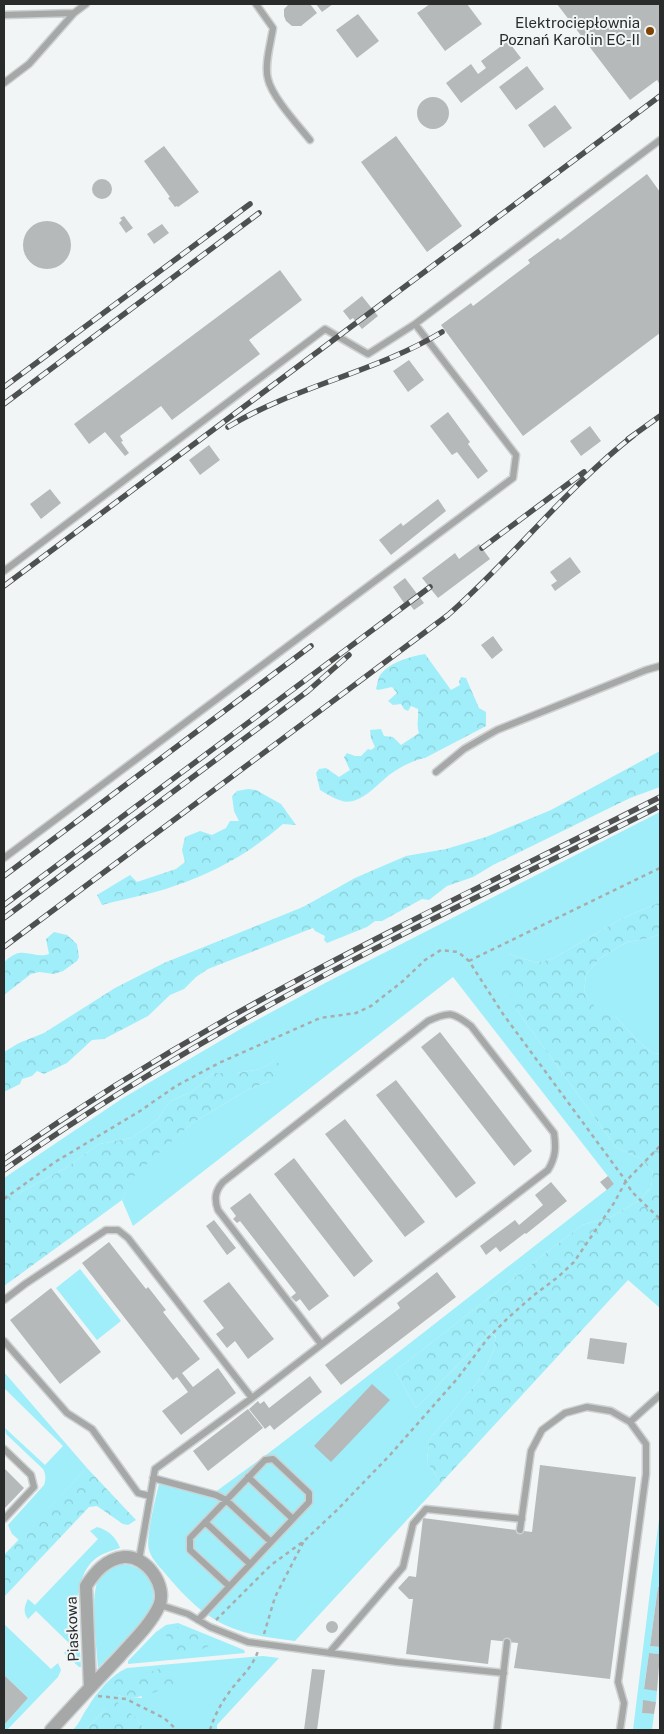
<svg xmlns="http://www.w3.org/2000/svg" width="664" height="1734" viewBox="0 0 664 1734" font-family="'Public Sans',sans-serif">
	<defs>
		<pattern id="forest-crowns" width="20" height="18" patternUnits="userSpaceOnUse" patternTransform="scale(1.25)"><rect width="20" height="18" fill="#a0eef9"/><path d="M2 6a3 3 0 1 1 6 0M12 15a3 3 0 1 1 6 0" fill="none" stroke="#8accd6"/></pattern>
	</defs>
	<rect width="100%" height="100%" fill="#f1f5f5"/>
	<path fill="#a0eef9" fill-rule="evenodd" d="M 660,812 L 660,902 L 621,919 L 554,958 L 537,963 L 509,954 L 516,1009 L 616,1147 L 641,1159 L 653,1172 L 651,1188 L 638,1201 L 613,1216 L 582,1225 L 395,1371 L 416,1408 L 491,1331 L 496,1338 L 493,1352 L 479,1380 L 429,1440 L 427,1462 L 441,1483 L 295,1641 C 235,1634 210,1626 169,1578 C 163,1570 152,1561 149,1550 C 145,1537 157,1494 160,1479 L 214,1493 L 278,1446 L 614,1184 L 453,977 L 133,1226 L 122,1200 L 133,1176 L 191,1124 L 247,1090 L 270,1081 L 274,1061 L 260,1069 L 237,1073 L 213,1073 L 192,1092 L 170,1101 L 158,1119 L 132,1138 L 99,1144 L 64,1169 L 17,1194 L 4,1194 L 4,1178 L 123,1098 L 244,1027 L 327,982 Z
		M 660,934 L 660,1053 L 654,1054 L 637,1040 L 617,1018 L 597,1011 L 584,991 L 586,975 L 599,959 L 627,942 L 650,938 Z
		M 80,1269 L 121,1321 L 97,1340 L 56,1288 Z
		M 4,1372 L 87,1468 L 19,1540 L 12,1534 L 8,1525 L 44,1485 C 46,1479 46,1475 43,1469 L 6,1434 L 5,1428 L 45,1465 L 63,1446 L 4,1388 Z
		M 660,1511 L 660,1568 L 659,1579 L 660,1580 L 660,1587 L 658,1587 L 650,1646 L 660,1647 L 660,1654 L 649,1653 L 644,1688 L 657,1691 L 656,1702 L 643,1701 L 642,1713 L 654,1714 L 652,1730 L 633,1730 Z
		M 97,1527 C 108,1530 116,1537 120,1548 C 111,1551 102,1553 95,1559 C 68,1582 80,1635 81,1667 L 79,1667 L 64,1653 L 71,1645 L 36,1611 L 28,1619 C 23,1612 24,1607 28,1599 L 35,1605 L 98,1539 L 90,1531 Z
		M 122,1564 C 133,1565 143,1569 149,1578 C 154,1586 155,1596 152,1605 C 145,1622 112,1653 98,1668 C 97,1647 88,1590 101,1575 C 107,1569 115,1566 122,1564 Z
		M 178,1623 L 244,1650 L 245,1653 L 128,1664 L 128,1661 L 156,1632 L 166,1625 Z
		M 4,1624 L 51,1669 L 58,1663 L 61,1670 L 58,1677 L 7,1730 L 4,1730 L 4,1725 L 28,1698 L 4,1675 Z
		M 263,1656 L 279,1658 L 217,1725 L 217,1730 L 145,1730 L 137,1719 L 105,1710 L 85,1730 L 73,1730 C 80,1723 82,1715 88,1707 C 97,1692 111,1675 127,1668 ZM 119,1676 L 140,1676 L 142,1698 L 119,1696 Z"/>
	<path fill="url(#forest-crowns)" d="M 425,654 L 451,690 L 460,685 L 459,682 L 461,677 L 466,678 L 479,708 L 486,712 L 486,726 L 425,758 C 413,760 399,768 389,775 C 378,784 359,806 342,801 C 335,799 327,794 320,790 L 316,773 L 319,769 L 326,768 L 339,777 L 350,770 L 344,757 L 347,753 L 355,756 L 361,756 L 368,749 L 371,750 L 375,747 L 371,738 L 370,730 L 381,729 L 384,736 L 393,737 L 401,745 L 419,733 C 416,724 419,718 418,709 L 411,706 L 408,711 L 404,709 L 401,704 L 393,705 L 388,701 L 397,693 L 392,687 L 378,690 L 376,689 C 377,685 378,680 379,677 C 387,663 411,656 425,654 Z
		M 660,751 L 660,787 L 630,798 L 493,865 L 473,877 L 447,886 L 429,900 L 422,899 L 382,921 L 375,921 L 367,927 L 327,943 L 324,940 L 325,936 L 315,931 L 313,928 L 208,969 L 196,977 L 184,989 L 170,995 L 148,1016 L 104,1039 L 92,1040 L 67,1063 L 44,1074 L 37,1071 L 32,1076 L 22,1079 L 20,1084 L 4,1092 L 4,1052 L 19,1043 L 44,1033 L 115,988 L 164,963 L 303,907 L 355,878 L 406,856 L 446,849 L 486,837 L 551,810 Z
		M 248,789 L 256,790 L 281,804 L 296,825 L 283,824 C 251,852 217,871 177,885 C 153,894 127,898 102,905 L 97,895 L 130,875 L 137,882 L 176,869 L 185,862 L 182,850 L 185,837 L 200,831 L 212,835 L 226,828 L 230,821 L 239,821 L 234,811 L 232,796 L 237,791 Z
		M 660,902 L 660,934 L 650,938 L 627,942 L 599,959 L 586,975 L 584,991 L 597,1010 L 617,1018 L 637,1040 L 654,1054 L 660,1053 L 660,1308 L 628,1280 L 441,1483 L 427,1462 L 429,1440 L 479,1380 L 493,1352 L 496,1337 L 491,1331 L 416,1408 L 395,1371 L 582,1225 L 613,1216 L 638,1201 L 651,1188 L 653,1172 L 641,1159 L 616,1147 L 516,1009 L 501,974 L 509,954 L 537,963 L 554,958 L 621,919 Z
		M 54,932 L 67,935 L 77,944 L 79,957 L 77,961 L 63,971 L 54,974 L 39,972 L 31,974 L 4,995 L 4,962 C 8,959 13,954 19,953 C 28,951 39,958 49,954 L 46,939 Z
		M 274,1061 L 280,1064 L 278,1072 L 270,1081 L 247,1090 L 191,1124 L 134,1176 L 122,1200 L 4,1286 L 4,1194 L 17,1194 L 64,1169 L 99,1144 L 132,1138 L 158,1119 L 170,1101 L 192,1092 L 213,1073 L 237,1073 L 260,1069 Z
		M 87,1468 L 136,1520 L 128,1525 L 123,1524 L 97,1506 L 89,1507 L 4,1597 L 4,1555 Z
		M 167,1626 C 183,1626 194,1631 208,1639 L 209,1646 C 200,1650 181,1658 173,1648 C 170,1644 168,1638 165,1633 Z
		M 159,1669 L 173,1672 L 176,1683 C 156,1692 133,1705 112,1692 L 110,1685 L 119,1676 L 140,1676 Z
		M 117,1702 L 137,1719 L 145,1730 L 85,1730 L 105,1710 Z"/>
	<path fill="#b5b9ba" d="M 289,4 L 310,4 L 317,13 L 301,26 L 292,26 L 286,21 L 284,16 L 284,9 Z
		M 316,4 L 333,4 L 322,12 Z
		M 430,4 L 467,4 L 482,24 L 445,51 L 417,13 Z
		M 557,4 L 660,4 L 660,85 L 657,80 L 630,100 Z
		M 358,14 L 379,41 L 357,58 L 336,30 Z
		M 508,41 L 521,58 L 461,103 L 446,83 L 471,64 L 478,74 L 486,68 L 481,61 Z
		M 527,66 L 544,89 L 516,110 L 499,87 Z
		M417 113a16 16 0 1 1 32 0a16 16 0 1 1-32 0Z
		M 555,105 L 572,128 L 544,148 L 528,125 Z
		M 396,136 L 462,226 L 427,252 L 361,162 Z
		M 164,146 L 199,192 L 178,207 L 177,206 L 175,207 L 168,198 L 170,197 L 144,161 Z
		M 647,174 L 660,192 L 660,333 L 523,436 L 441,325 L 471,303 L 473,306 L 530,263 L 528,260 L 558,238 L 560,240 Z
		M92 189a10 10 0 1 1 20 0a10 10 0 1 1-20 0Z
		M 124,216 L 133,228 L 126,233 L 119,223 L 122,220 L 120,218 Z
		M23 245a24 24 0 1 1 48 0a24 24 0 1 1-48 0Z
		M 162,224 L 169,233 L 154,244 L 147,234 Z
		M 280,270 L 302,300 L 249,340 L 260,354 L 172,420 L 161,406 L 120,436 L 123,441 L 121,442 L 129,453 L 125,456 L 105,432 L 89,444 L 74,424 Z
		M 362,296 L 378,316 L 362,329 L 353,318 L 350,320 L 343,311 Z
		M 409,360 L 424,380 L 408,392 L 393,371 Z
		M 448,412 L 470,442 L 468,444 L 488,471 L 478,479 L 457,452 L 452,455 L 430,426 Z
		M 590,426 L 601,441 L 581,456 L 570,441 Z
		M 209,445 L 220,460 L 200,475 L 189,460 Z
		M 50,489 L 61,503 L 41,519 L 30,504 Z
		M 438,499 L 446,511 L 391,555 L 379,540 L 401,523 L 403,526 Z
		M 479,544 L 490,559 L 438,598 L 422,578 L 455,553 L 459,559 Z
		M 570,557 L 581,572 L 555,591 L 551,585 L 557,581 L 550,572 Z
		M 405,578 L 424,603 L 414,610 L 407,601 L 404,603 L 393,587 Z
		M 493,636 L 503,650 L 492,659 L 481,645 Z
		M 440,1032 L 532,1151 L 514,1166 L 421,1047 Z
		M 396,1080 L 476,1183 L 456,1198 L 376,1095 Z
		M 345,1119 L 425,1222 L 405,1237 L 325,1134 Z
		M 294,1158 L 373,1261 L 354,1277 L 274,1174 Z
		M 608,1176 L 614,1184 L 607,1190 L 600,1182 Z
		M 551,1182 L 567,1201 L 526,1234 L 525,1233 L 500,1252 L 496,1247 L 486,1255 L 480,1246 L 515,1220 L 519,1225 L 543,1205 L 535,1195 Z
		M 250,1193 L 329,1296 L 309,1311 L 300,1299 L 296,1302 L 291,1297 L 296,1293 L 240,1221 L 237,1223 L 233,1219 L 236,1216 L 230,1208 Z
		M 214,1220 L 236,1248 L 227,1255 L 206,1226 Z
		M 109,1242 L 146,1289 L 148,1287 L 166,1310 L 163,1312 L 200,1359 L 182,1373 L 193,1387 L 218,1368 L 236,1393 L 181,1435 L 162,1411 L 188,1392 L 177,1377 L 173,1380 L 82,1263 Z
		M 437,1272 L 456,1297 L 341,1385 L 325,1365 L 400,1308 L 397,1303 Z
		M 229,1282 L 274,1339 L 248,1359 L 235,1341 L 227,1348 L 216,1334 L 224,1328 L 203,1301 Z
		M 51,1288 L 101,1352 L 60,1384 L 10,1320 Z
		M 590,1338 L 627,1343 L 624,1364 L 587,1359 Z
		M 310,1376 L 322,1392 L 274,1430 L 270,1425 L 265,1429 L 249,1409 L 258,1401 L 260,1404 L 264,1401 L 269,1408 Z
		M 372,1384 L 390,1400 L 331,1462 L 314,1446 Z
		M 248,1409 L 263,1428 L 208,1471 L 193,1451 Z
		M 540,1465 L 636,1477 L 610,1679 L 514,1668 L 518,1643 L 491,1640 L 488,1664 L 406,1654 L 413,1599 L 409,1599 L 398,1588 L 409,1576 L 416,1577 L 423,1518 L 532,1532 Z
		M 4,1468 L 24,1488 L 4,1509 Z
		M 658,1587 L 660,1587 L 660,1647 L 650,1646 Z
		M326 1627a6 6 0 1 1 12 0a6 6 0 1 1-12 0Z
		M 649,1653 L 660,1654 L 657,1691 L 644,1689 Z
		M 312,1669 L 325,1670 L 317,1730 L 304,1730 Z
		M 4,1675 L 28,1698 L 4,1725 Z
		M 643,1700 L 656,1702 L 654,1714 L 642,1713 Z"/>
	<g fill="none" stroke-linecap="round" stroke-linejoin="round">
		<g stroke="#cdd1d1" stroke-width="9">
			<path id="lane" d="M 256,4 L 273,28 C 271,42 264,65 268,79 C 272,97 298,125 310,140
				M 4,15 L 74,13
				M 4,83 L 29,64 L 74,13 L 86,4
				M 4,571 L 325,329 L 368,354 L 415,324 L 660,140
				M 436,772 L 464,749 L 497,730 L 646,670 L 660,666
				M 4,858 L 513,478 L 516,455 L 415,324
				M 4,1300 L 25,1284 L 106,1230 L 118,1230 L 128,1238 L 252,1398
				M 4,1341 L 67,1413 L 92,1429 L 138,1493 L 150,1496
				M 4,1449 L 31,1475 L 34,1487 L 4,1519
				M 248,1477 L 293,1519
				M 153,1478 L 216,1495 L 226,1500 L 271,1542
				M 205,1522 L 250,1564
				M 520,1530 L 531,1451 L 542,1430 L 565,1413 L 587,1407 L 611,1411 L 630,1422 L 660,1395
				M 139,1560 L 155,1469 L 252,1398 L 548,1170 C 556,1157 556,1147 554,1133 L 471,1026 C 453,1012 449,1011 428,1021 L 223,1182 C 215,1191 214,1199 218,1210 L 321,1344
				M 160,1605 L 188,1614 L 210,1627 L 248,1642 L 397,1662 L 504,1673
				M 198,1620 C 235,1580 272,1541 309,1502 L 309,1493 L 273,1459 L 265,1460 L 190,1538 L 190,1550 L 229,1586
				M 329,1653 L 403,1567 L 413,1524 L 426,1509 L 522,1519
				M 497,1730 L 507,1642
				M 620,1730 L 624,1703 L 618,1682 L 646,1474 L 646,1444 L 630,1422"/>
		</g>
		<g stroke="#cdd1d1" stroke-width="15">
			<path id="street" d="M 51,1730 C 73,1706 96,1681 119,1657 C 132,1642 151,1624 159,1606 C 168,1586 146,1555 124,1557 C 106,1559 95,1572 86,1586 L 90,1688"/>
		</g>
		<path stroke="#a9acac" stroke-width="2.5" stroke-dasharray="4 4" stroke-linecap="butt" d="M 469,961 L 660,868
			M 4,1199 L 55,1162 L 140,1111 L 176,1086 L 219,1063 L 320,1018 L 356,1013 L 371,1006 L 403,981 L 425,960 L 441,950 L 458,952 L 469,961 L 503,1014 L 623,1177 L 632,1192 L 660,1219
			M 216,1620 L 271,1565 L 304,1541 L 337,1510 L 390,1455 L 457,1379 L 488,1338 L 509,1317 L 534,1295 L 558,1277 L 574,1262 L 614,1203 L 626,1181 L 660,1146
			M 264,1634 L 275,1597 L 304,1541
			M 98,1696 L 126,1699 L 164,1718 L 177,1730
			M 210,1730 C 214,1717 220,1705 228,1694 C 238,1679 252,1669 258,1651"/>
		<use href="#lane" stroke="#a6a8a8" stroke-width="6"/>
		<use href="#street" stroke="#a6a8a8" stroke-width="12"/>
		<g stroke="#4f5151" stroke-width="5.5">
			<path id="rail" d="M 4,387 L 250,204
				M 4,404 L 259,213
				M 228,427 C 295,386 374,373 442,332
				M 628,439 L 660,416
				M 482,548 L 584,472
				M 4,586 L 660,96
				M 4,876 L 311,646
				M 4,905 L 430,587
				M 4,918 L 308,691 L 349,655
				M 4,947 L 448,615 C 513,558 566,488 634,435
				M 4,1159 C 86,1102 170,1050 257,1002 C 389,929 526,865 660,797
				M 4,1170 C 85,1113 170,1060 257,1012 C 389,938 525,874 660,806"/>
		</g>
		<use href="#rail" stroke="#f1f5f5" stroke-width="4" stroke-dasharray="11" stroke-linecap="butt"/>
	</g>
	<circle fill="#814301" stroke="#f1f5f5" stroke-width="2" cx="650" cy="31" r="5"/>
	<g text-anchor="middle" dominant-baseline="central" stroke-width="4" stroke-linejoin="round" paint-order="stroke">
		<g font-size="15" fill="#292b2b" stroke="#f1f5f5" text-anchor="end">
			<text x="640" y="22">Elektrociepłownia<tspan x="640" dy="17">Poznań Karolin EC-II</tspan></text>
		</g>
		<g font-size="15" fill="#292b2b" stroke="#f1f5f5">
			<text transform="translate(72 1629) rotate(-92)">Piaskowa</text>
		</g>
	</g>
	<rect width="664" height="1734" fill="none" stroke="#292b2b" stroke-width="10"/>
</svg>
